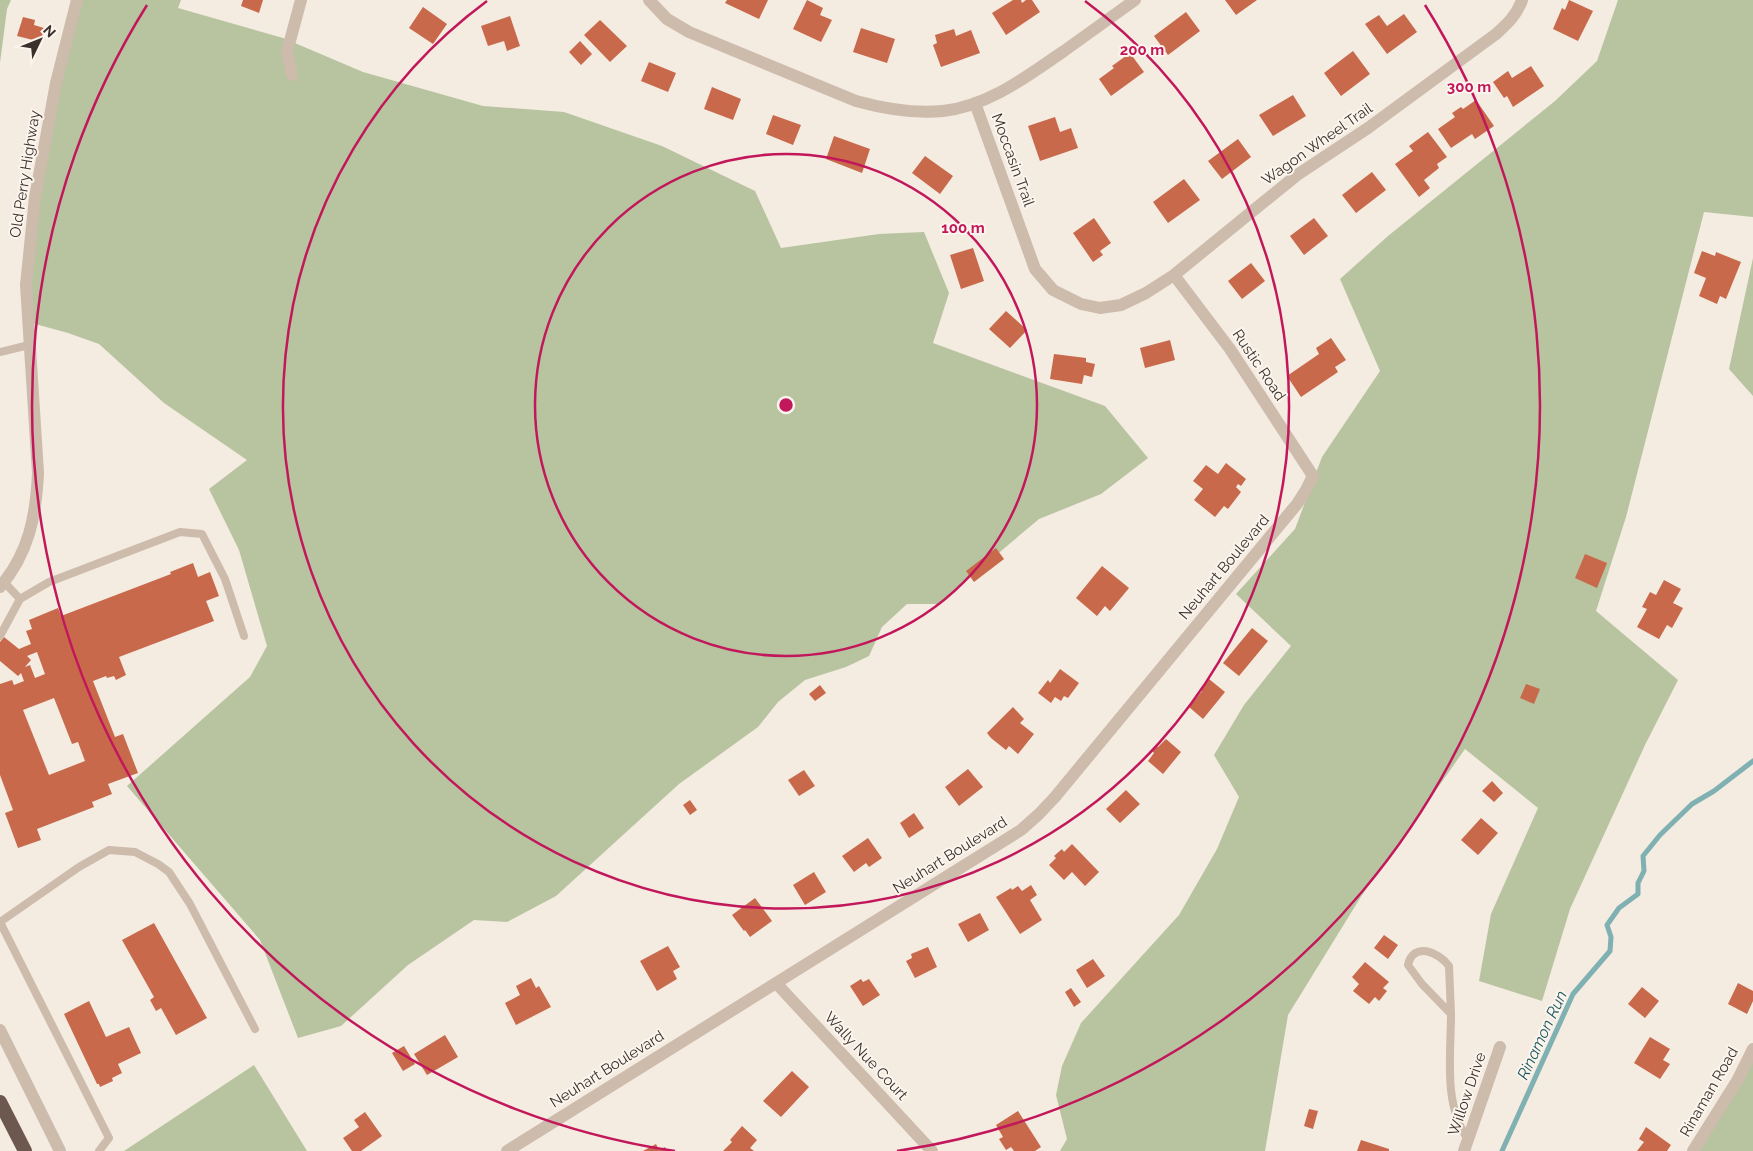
<svg xmlns="http://www.w3.org/2000/svg" width="1753" height="1151" viewBox="0 0 1753 1151" font-family="Raleway,sans-serif">
	<rect width="100%" height="100%" fill="#f4ebe1"/>
	<path fill="#b8c4a0" d="M 0,0 L 11,0 L 7,9 L 0,63 Z
		M 77,0 L 181,0 L 178,8 L 283,38 L 363,72 L 483,106 L 564,112 L 662,146 L 755,191 L 781,248 L 879,234 L 924,232 L 949,293 L 933,343 L 1105,406 L 1148,458 L 1101,494 L 1039,519 L 938,604 L 907,604 L 882,627 L 869,656 L 846,667 L 805,680 L 778,702 L 758,727 L 679,784 L 556,896 L 507,922 L 474,920 L 408,965 L 341,1026 L 298,1038 L 260,940 L 127,786 L 250,677 L 267,646 L 239,550 L 209,489 L 247,460 L 164,403 L 99,344 L 68,333 L 28,322 L 35,197 Z
		M 1618,0 L 1753,0 L 1753,217 L 1704,212 L 1626,517 L 1596,611 L 1678,680 L 1645,745 L 1570,909 L 1542,1001 L 1479,981 L 1491,914 L 1538,808 L 1465,749 L 1362,895 L 1288,1015 L 1265,1151 L 1060,1151 L 1067,1139 L 1056,1095 L 1062,1066 L 1081,1023 L 1179,915 L 1217,849 L 1239,797 L 1214,755 L 1244,705 L 1291,646 L 1236,594 L 1295,529 L 1322,457 L 1380,371 L 1340,279 L 1388,236 L 1555,101 L 1597,61 Z
		M 1753,258 L 1753,396 L 1729,369 Z
		M 1753,1049 L 1753,1151 L 1693,1151 Z
		M 254,1065 L 307,1151 L 124,1151 Z"/>
	<g fill="none" stroke-linecap="round" stroke-linejoin="round">
		<path stroke="#7fb0b2" stroke-width="5" d="M 1502,1151 L 1573,994 L 1610,951 L 1611,937 L 1607,925 L 1619,908 L 1638,894 L 1638,883 L 1644,871 L 1643,856 L 1660,835 L 1692,804 L 1714,791 L 1753,761"/>
	</g>
	<path fill="#c8694b" fill-rule="evenodd" d="M 243,0 L 263,0 L 259,13 L 241,6 Z
		M 727,0 L 768,0 L 759,19 L 725,3 Z
		M 807,0 L 823,8 L 820,15 L 832,20 L 821,42 L 793,29 Z
		M 1013,0 L 1021,0 L 1022,3 L 1026,0 L 1032,0 L 1040,12 L 1006,35 L 992,13 Z
		M 1225,0 L 1257,0 L 1236,15 Z
		M 1569,0 L 1593,11 L 1578,41 L 1553,29 L 1562,8 L 1565,10 Z
		M 423,7 L 447,24 L 433,44 L 409,28 Z
		M 1186,12 L 1200,31 L 1168,55 L 1154,36 Z
		M 1404,14 L 1417,32 L 1387,54 L 1365,24 L 1379,15 L 1387,26 Z
		M 510,16 L 520,46 L 507,51 L 504,41 L 488,46 L 481,26 Z
		M 23,17 L 35,20 L 34,25 L 44,28 L 41,42 L 17,36 Z
		M 600,20 L 627,46 L 610,62 L 584,35 Z
		M 861,28 L 895,39 L 887,63 L 853,52 Z
		M 954,29 L 956,36 L 971,30 L 980,53 L 941,67 L 933,45 L 937,43 L 935,35 Z
		M 580,41 L 592,54 L 581,65 L 569,52 Z
		M 1353,51 L 1370,74 L 1341,96 L 1324,73 Z
		M 1130,53 L 1144,72 L 1111,96 L 1099,79 L 1114,68 L 1112,66 Z
		M 649,62 L 676,73 L 668,92 L 641,81 Z
		M 1531,66 L 1544,86 L 1513,107 L 1507,96 L 1504,98 L 1493,82 L 1508,71 L 1512,78 Z
		M 712,87 L 741,99 L 733,120 L 704,109 Z
		M 1293,95 L 1306,116 L 1273,136 L 1259,115 Z
		M 1476,100 L 1494,126 L 1475,139 L 1472,134 L 1451,148 L 1438,129 L 1455,117 L 1452,113 L 1461,107 L 1463,109 Z
		M 773,115 L 801,125 L 793,145 L 766,134 Z
		M 1055,117 L 1060,132 L 1071,128 L 1078,148 L 1040,161 L 1028,126 Z
		M 1428,132 L 1447,157 L 1437,164 L 1439,168 L 1424,180 L 1430,188 L 1419,197 L 1395,164 L 1413,151 L 1409,146 Z
		M 834,136 L 870,149 L 862,173 L 826,159 Z
		M 1238,139 L 1251,157 L 1222,179 L 1208,161 Z
		M 925,156 L 953,176 L 940,194 L 912,173 Z
		M 1372,172 L 1386,190 L 1356,213 L 1342,195 Z
		M 1184,179 L 1200,200 L 1168,223 L 1153,202 Z
		M 1094,218 L 1111,243 L 1100,251 L 1103,255 L 1093,262 L 1073,233 Z
		M 1314,218 L 1328,236 L 1304,255 L 1290,236 Z
		M 973,248 L 984,281 L 961,289 L 950,255 Z
		M 1702,251 L 1715,256 L 1716,252 L 1741,262 L 1726,299 L 1720,296 L 1717,304 L 1699,296 L 1706,278 L 1694,273 Z
		M 1251,263 L 1265,281 L 1242,299 L 1228,281 Z
		M 1006,311 L 1027,330 L 1010,348 L 989,329 Z
		M 1331,338 L 1346,360 L 1335,367 L 1338,372 L 1301,397 L 1287,376 L 1319,354 L 1316,348 Z
		M 1170,340 L 1175,360 L 1145,368 L 1140,348 Z
		M 1054,354 L 1086,358 L 1086,362 L 1095,364 L 1092,377 L 1084,375 L 1082,384 L 1050,379 Z
		M 1226,463 L 1246,479 L 1241,486 L 1238,484 L 1236,487 L 1241,492 L 1228,509 L 1224,506 L 1215,517 L 1194,500 L 1203,489 L 1193,481 L 1206,465 L 1218,474 Z
		M 996,548 L 1004,559 L 974,582 L 966,571 Z
		M 1585,554 L 1607,563 L 1597,588 L 1575,578 Z
		M 193,563 L 198,577 L 210,572 L 219,596 L 206,601 L 214,621 L 119,657 L 126,675 L 116,680 L 114,676 L 107,678 L 106,676 L 93,681 L 115,737 L 123,734 L 138,773 L 108,784 L 112,794 L 92,802 L 94,807 L 37,829 L 41,840 L 18,848 L 5,813 L 13,810 L 0,775 L 0,684 L 12,680 L 14,685 L 24,681 L 21,673 L 18,676 L 0,661 L 0,642 L 4,637 L 19,649 L 31,644 L 26,631 L 32,629 L 29,620 L 58,608 L 61,616 L 171,574 L 170,572 ZM 37,652 L 45,674 L 35,678 L 30,665 L 25,667 L 31,660 L 27,656 ZM 54,698 L 72,744 L 78,742 L 85,761 L 49,775 L 23,710 Z
		M 1102,566 L 1129,588 L 1110,611 L 1105,606 L 1097,616 L 1076,598 Z
		M 1664,580 L 1681,589 L 1673,603 L 1683,608 L 1672,628 L 1667,625 L 1659,639 L 1637,627 L 1647,609 L 1642,607 L 1650,592 L 1656,595 Z
		M 1252,628 L 1268,641 L 1239,676 L 1223,663 Z
		M 1060,669 L 1079,683 L 1068,698 L 1064,696 L 1061,701 L 1055,697 L 1051,703 L 1038,693 L 1048,680 L 1050,683 Z
		M 1209,679 L 1225,692 L 1203,719 L 1189,707 L 1202,691 L 1200,690 Z
		M 1526,684 L 1540,689 L 1534,704 L 1520,698 Z
		M 820,685 L 826,693 L 815,701 L 809,694 Z
		M 1013,707 L 1024,719 L 1020,723 L 1034,734 L 1018,754 L 1009,746 L 1006,750 L 991,738 L 987,733 Z
		M 1166,739 L 1181,752 L 1163,774 L 1148,761 L 1154,753 L 1152,751 L 1156,746 L 1158,747 Z
		M 968,769 L 983,787 L 959,806 L 945,787 Z
		M 804,770 L 815,786 L 799,796 L 788,780 Z
		M 1492,781 L 1503,793 L 1494,802 L 1482,791 Z
		M 1126,790 L 1140,804 L 1120,823 L 1106,809 Z
		M 690,800 L 697,810 L 690,815 L 683,805 Z
		M 914,813 L 924,828 L 909,838 L 900,823 Z
		M 1481,818 L 1498,833 L 1478,855 L 1461,840 Z
		M 868,838 L 882,858 L 869,867 L 866,863 L 854,872 L 842,856 Z
		M 1072,844 L 1099,872 L 1085,886 L 1072,872 L 1064,880 L 1049,865 L 1056,858 L 1054,856 L 1062,849 L 1064,852 Z
		M 814,872 L 826,892 L 805,905 L 793,885 Z
		M 1031,885 L 1037,895 L 1030,900 L 1042,920 L 1020,934 L 996,897 L 1011,888 L 1012,890 L 1018,886 L 1022,891 Z
		M 755,898 L 772,921 L 750,937 L 745,930 L 744,931 L 732,915 Z
		M 980,913 L 989,930 L 968,942 L 958,924 Z
		M 154,923 L 207,1018 L 176,1035 L 161,1008 L 156,1011 L 150,1000 L 154,997 L 122,940 Z
		M 1384,935 L 1398,945 L 1388,959 L 1374,948 Z
		M 668,946 L 680,967 L 673,971 L 677,979 L 657,991 L 640,961 Z
		M 928,947 L 937,967 L 915,978 L 906,961 L 912,958 L 911,954 Z
		M 1093,959 L 1105,976 L 1087,988 L 1076,970 Z
		M 1365,962 L 1389,982 L 1383,988 L 1387,991 L 1379,1001 L 1375,997 L 1369,1004 L 1353,991 L 1359,984 L 1352,977 Z
		M 531,978 L 536,988 L 539,986 L 551,1007 L 516,1025 L 505,1003 L 520,995 L 516,986 Z
		M 861,979 L 863,982 L 869,979 L 880,995 L 863,1006 L 850,986 Z
		M 1738,983 L 1753,991 L 1753,1001 L 1747,1014 L 1728,1004 Z
		M 1642,987 L 1659,1001 L 1645,1018 L 1628,1004 Z
		M 1071,988 L 1081,1002 L 1074,1007 L 1065,992 Z
		M 89,1001 L 106,1037 L 129,1027 L 141,1053 L 118,1064 L 122,1073 L 112,1078 L 113,1081 L 100,1087 L 99,1084 L 97,1084 L 64,1014 Z
		M 445,1035 L 458,1057 L 427,1075 L 414,1054 Z
		M 1650,1037 L 1670,1049 L 1663,1060 L 1670,1064 L 1660,1079 L 1634,1063 Z
		M 404,1046 L 415,1064 L 403,1071 L 392,1053 Z
		M 792,1071 L 809,1087 L 781,1117 L 763,1101 Z
		M 1309,1109 L 1318,1111 L 1313,1129 L 1304,1126 Z
		M 1018,1111 L 1041,1147 L 1035,1151 L 1014,1151 L 1011,1147 L 1006,1150 L 999,1139 L 1003,1137 L 996,1125 Z
		M 365,1112 L 382,1136 L 361,1151 L 352,1151 L 343,1138 L 359,1127 L 354,1120 Z
		M 742,1126 L 757,1140 L 750,1148 L 754,1151 L 723,1151 L 732,1142 L 730,1140 Z
		M 1646,1127 L 1671,1145 L 1667,1151 L 1637,1151 L 1644,1142 L 1639,1139 Z
		M 1361,1140 L 1389,1149 L 1389,1151 L 1357,1151 Z
		M 656,1144 L 659,1150 L 665,1147 L 667,1151 L 643,1151 Z"/>
	<g fill="none" stroke-linecap="round" stroke-linejoin="round">
		<path stroke="#cdbbac" stroke-width="8" d="M 0,352 L 29,345
			M 20,599 L 49,582 L 180,532 L 202,534 L 225,579 L 244,636
			M 0,636 L 20,599 L 4,582
			M 0,922 L 79,867 L 109,850 L 135,852 L 158,864 L 169,872 L 190,904 L 255,1029
			M 0,922 L 109,1138 L 99,1151
			M 1451,1014 L 1449,966 C 1439,952 1413,941 1408,965 L 1422,984 L 1451,1014 C 1451,1054 1443,1105 1468,1139"/>
		<path stroke="#cdbbac" stroke-width="12" d="M 649,0 L 667,19 L 689,32 L 856,101 C 885,109 913,114 943,111 C 989,106 1027,76 1064,51 C 1088,34 1111,17 1135,0
			M 292,75 L 287,52 L 301,0
			M 975,103 L 1035,269 L 1053,290 L 1081,304 L 1100,308 L 1121,305 L 1146,293 L 1174,275 L 1297,175 L 1368,128 L 1496,34 C 1507,24 1517,15 1522,0
			M 776,983 L 932,1151
			M 507,1151 L 1021,830 L 1039,814 L 1055,797 L 1297,504 L 1306,490 L 1313,476 L 1230,349 L 1174,275
			M 1464,1151 L 1500,1047"/>
		<path stroke="#cdbbac" stroke-width="12" d="M 0,587 C 29,553 36,516 38,473 L 26,285 L 35,197 L 56,83 L 77,0
			M 0,1030 L 60,1151
			M 1693,1151 L 1737,1081 L 1753,1049"/>
		<path stroke="#6c584f" stroke-width="14" d="M 0,1102 L 25,1151"/>
	</g>
	<g fill="none" stroke="#c2185b" stroke-width="2.5">
		<circle cx="786" cy="405" r="251"/>
		<path d="M1085 1A503 503 0 1 1 487 1"/>
		<path d="M675 1151A754 754 0 0 1 147 5M1425 5A754 754 0 0 1 897 1151"/>
	</g>
	<g text-anchor="middle" dominant-baseline="central" stroke-width="4" stroke-linejoin="round" paint-order="stroke">
		<g font-size="15" fill="#3b302b" stroke="#fbf5ee">
			<text transform="translate(1317 144) rotate(-35)">Wagon Wheel Trail</text>
			<text transform="translate(1013 160) rotate(70)">Moccasin Trail</text>
			<text transform="translate(25 174) rotate(-81)">Old Perry Highway</text>
			<text transform="translate(1259 365) rotate(56)">Rustic Road</text>
			<text transform="translate(1224 567) rotate(-50)">Neuhart Boulevard</text>
			<text transform="translate(950 855) rotate(-32)">Neuhart Boulevard</text>
			<text transform="translate(866 1056) rotate(47)">Wally Nue Court</text>
			<text transform="translate(607 1069) rotate(-32)">Neuhart Boulevard</text>
			<text transform="translate(1709 1092) rotate(-60)">Rinaman Road</text>
			<text transform="translate(1467 1094) rotate(-71)">Willow Drive</text>
		</g>
		<g font-size="16" font-style="italic" fill="#1f5a5e" stroke="#fbf5ee">
			<text transform="translate(1542 1035) rotate(-65)">Rinamon Run</text>
		</g>
	</g>
	<circle cx="786" cy="405" r="8" fill="#c2185b" stroke="#fbf5ee" stroke-width="2.5"/>
	<g font-size="15" text-anchor="middle" font-weight="bold" fill="#c2185b" stroke="#fbf5ee" stroke-width="4" stroke-linejoin="round" paint-order="stroke">
		<text x="1142" y="55">200 m</text>
		<text x="1469" y="92">300 m</text>
		<text x="963" y="233">100 m</text>
	</g>
	<g transform="translate(40 40) rotate(47)" stroke="#fbf5ee" stroke-width="4" paint-order="stroke">
	<path d="M0-4L9 19L0 12L-9 19Z" fill="#3b302b"/>
	<text y="-8" font-size="14" font-weight="bold" text-anchor="middle" fill="#3b302b">N</text>
	</g>
</svg>
